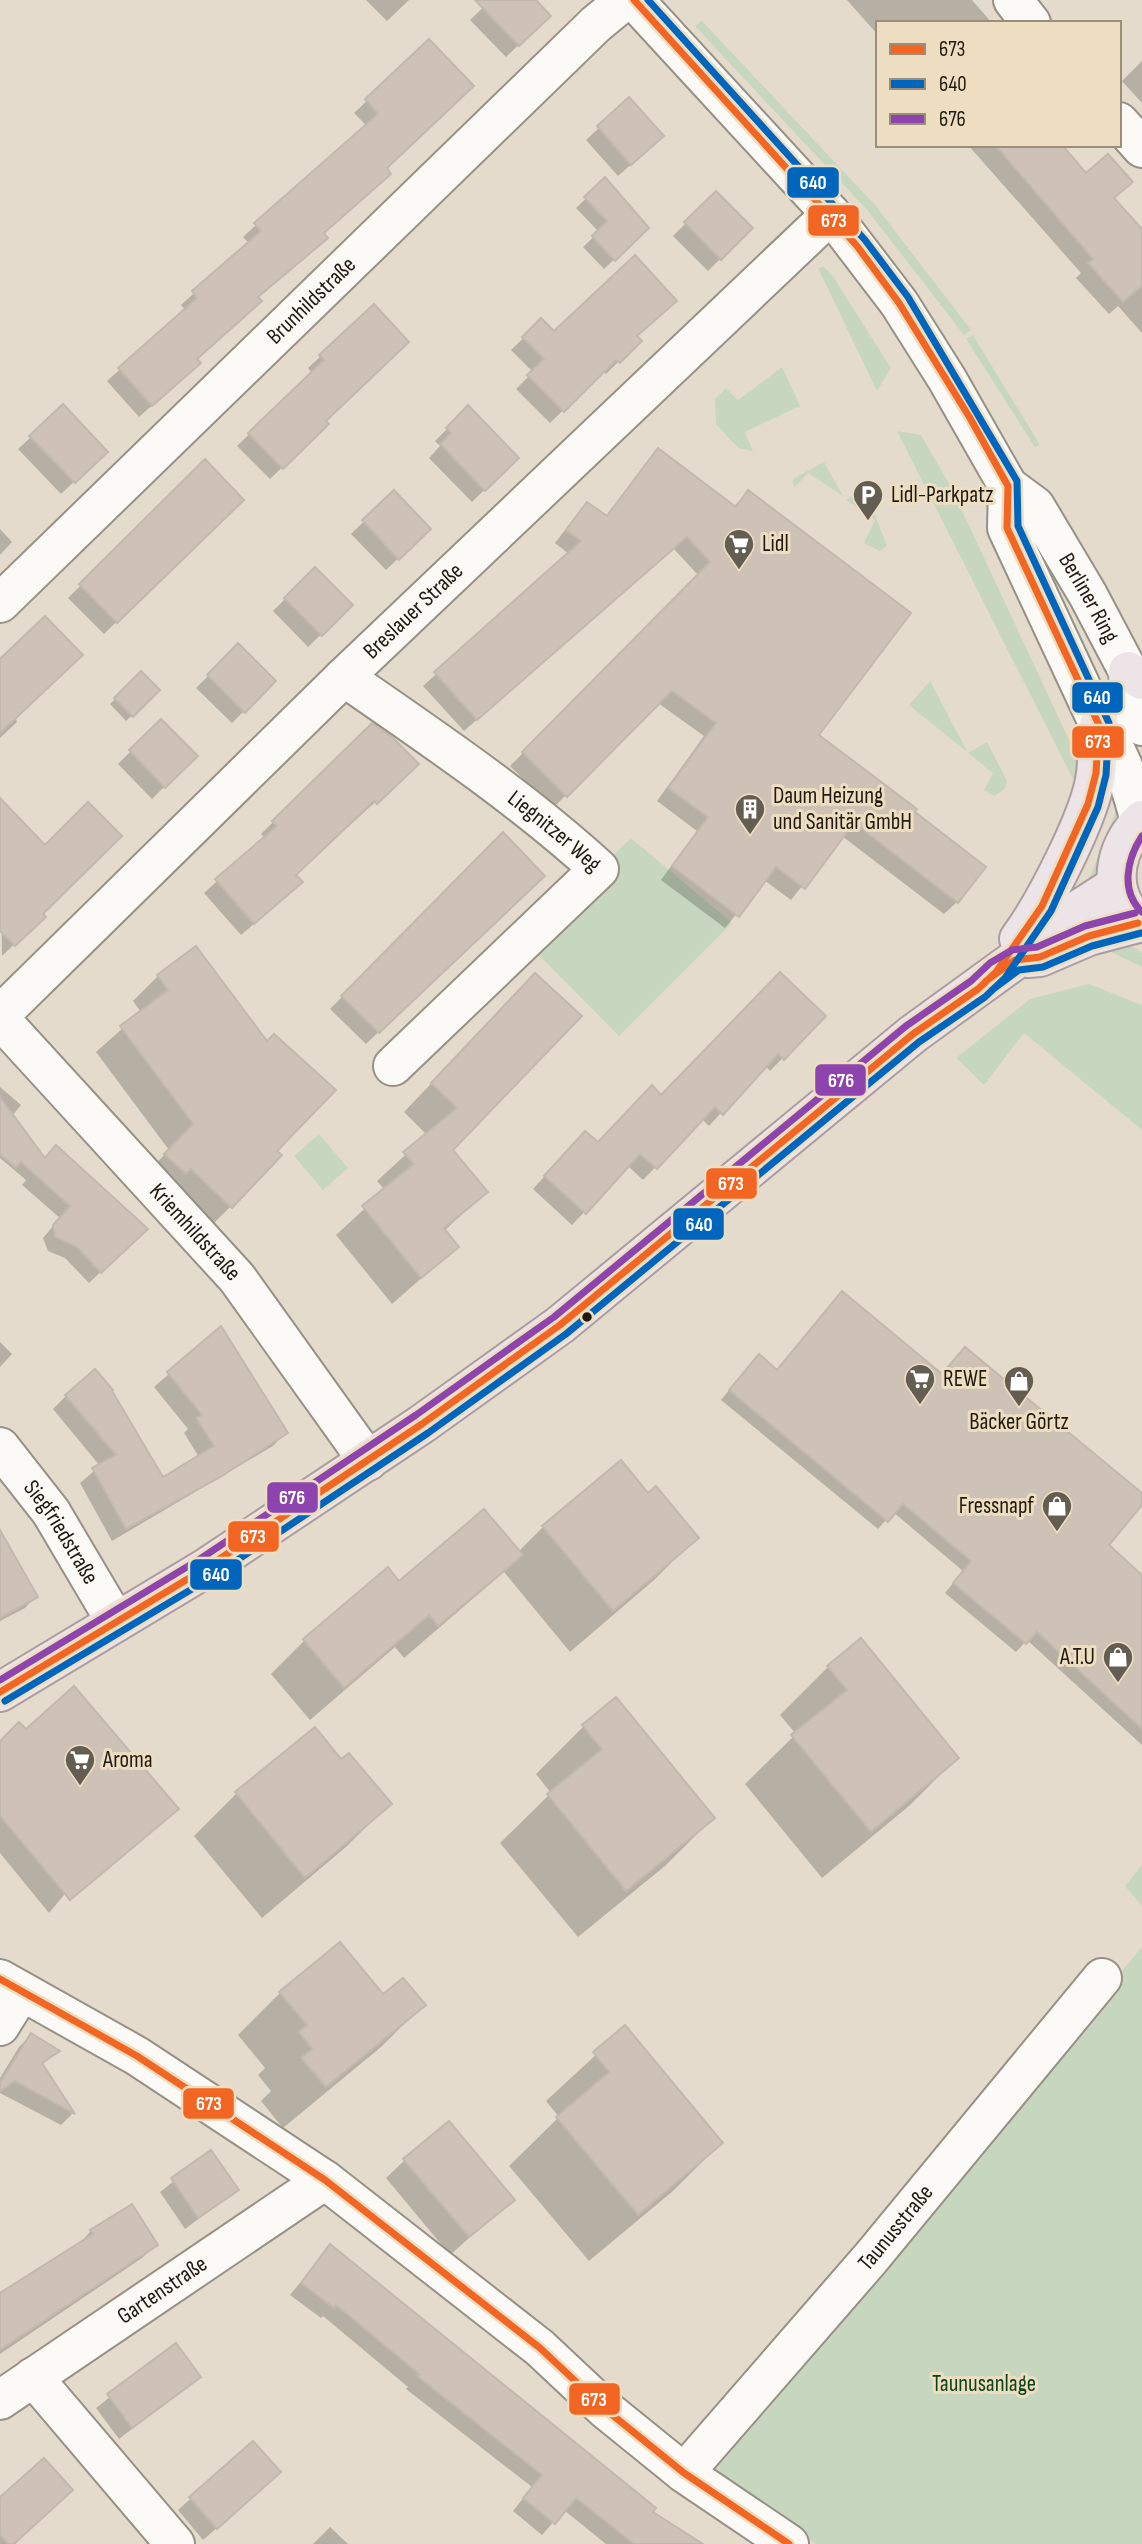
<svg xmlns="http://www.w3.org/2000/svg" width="1142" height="2544" viewBox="0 0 1142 2544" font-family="'Sofia Sans Condensed',sans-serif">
	<rect width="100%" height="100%" fill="#e4dbcc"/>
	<path fill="#c7d7bf" d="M 702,21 L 875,205 L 971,330 L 964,335 L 868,211 L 695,26 Z
		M 824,267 L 834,278 L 891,368 L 877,391 L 818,268 Z
		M 973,335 L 1040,445 L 1035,447 L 966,339 Z
		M 782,367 L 800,406 L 745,432 L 753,451 L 738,448 L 716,424 L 715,399 L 726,388 L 738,400 Z
		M 897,431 L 921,435 L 952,489 L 1071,744 L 1080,767 L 1074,781 Z
		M 824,462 L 843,496 L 808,473 L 794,488 L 793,479 Z
		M 865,489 L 887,546 L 880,551 L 864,543 L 875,520 L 846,500 Z
		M 930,681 L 968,753 L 987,742 L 1007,781 L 1005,789 L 994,796 L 984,790 L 993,773 L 909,705 Z
		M 1122,796 C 1124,827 1104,871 1083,894 Z
		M 631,838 L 732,923 L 619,1036 L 524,940 Z
		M 1108,945 L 1134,947 L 1142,953 L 1142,967 L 1113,953 Z
		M 1089,984 L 1142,1005 L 1142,1130 L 1024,1033 L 984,1085 L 956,1058 L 1030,999 Z
		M 319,1134 L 348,1168 L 323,1190 L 294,1156 Z
		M 1142,1865 L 1142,1906 L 1125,1886 Z
		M 1142,1947 L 1142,2544 L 816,2544 L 706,2469 Z"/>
	<path fill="#0003" d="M 366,0 L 409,0 L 387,21 Z
		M 491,0 L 534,0 L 549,16 L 506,57 L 470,20 Z
		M 847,0 L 972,0 L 992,23 L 878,23 L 878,35 Z
		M 429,42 L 384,169 L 322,234 L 326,238 L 257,298 L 195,360 L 186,375 L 139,417 L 107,381 L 186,311 L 181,305 L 249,243 L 243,237 L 256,225 L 367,126 L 354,113 Z
		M 1142,61 L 1142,103 L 1122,81 Z
		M 629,100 L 650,148 L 618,176 L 586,140 Z
		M 968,145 L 1059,145 L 1086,176 L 1113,199 L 1142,232 L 1142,333 L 1118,306 L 1109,314 L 1076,278 L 1081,273 Z
		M 605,180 L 647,228 L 604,269 L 583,247 L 599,232 L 576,208 Z
		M 716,193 L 751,228 L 708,271 L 673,236 Z
		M 374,307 L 323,421 L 327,424 L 270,479 L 237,446 L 312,373 L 308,368 Z
		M 541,321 L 554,334 L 635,337 L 639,341 L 606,374 L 603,371 L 550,423 L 516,389 L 533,372 L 511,350 Z
		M 468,408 L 517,458 L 472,502 L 429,458 L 440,446 L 435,441 Z
		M 31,437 L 93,464 L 61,494 L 18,449 Z
		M 658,451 L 733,507 L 748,492 L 816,735 L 912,813 L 957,902 L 944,914 L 842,836 L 791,900 L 764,880 L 725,928 L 661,880 L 697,831 L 657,801 L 704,736 L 658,703 L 553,808 L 510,766 L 699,576 L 673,548 L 464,731 L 423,686 L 569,554 L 555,543 L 575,517 L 587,504 L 605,517 Z
		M 394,492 L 429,529 L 386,570 L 351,534 Z
		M 241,500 L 104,634 L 68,598 L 149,518 Z
		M 0,529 L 12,542 L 0,555 Z
		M 315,569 L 351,605 L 308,647 L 273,611 Z
		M 238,646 L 274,681 L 232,723 L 196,688 Z
		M 0,661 L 17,722 L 0,738 Z
		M 141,674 L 158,690 L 126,721 L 110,704 Z
		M 161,721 L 195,756 L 152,799 L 118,764 Z
		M 372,725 L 404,776 L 294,876 L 288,894 L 241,935 L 204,893 L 265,838 L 261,834 Z
		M 0,800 L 45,847 L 40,914 L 43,917 L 2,956 Z
		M 503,835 L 530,888 L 366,1044 L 330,1009 Z
		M 196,948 L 275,1151 L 231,1206 L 206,1231 L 140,1180 L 169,1150 L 96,1052 L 141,1012 L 133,1001 L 158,976 Z
		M 508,1003 L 451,1150 L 486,1192 L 444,1231 L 457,1247 L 392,1304 L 336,1235 L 385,1190 L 377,1181 L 427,1135 L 404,1112 Z
		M 824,1016 L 770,1071 L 765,1065 L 709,1126 L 702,1119 L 643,1180 L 628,1166 L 572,1225 L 533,1189 L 573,1145 L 597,1144 L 661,1097 Z
		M 0,1087 L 21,1105 L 12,1116 L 44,1160 L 134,1240 L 89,1283 L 65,1258 L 48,1251 L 43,1238 L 60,1218 L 22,1185 L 26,1180 L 0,1158 Z
		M 221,1329 L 286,1432 L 273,1446 L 112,1541 L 80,1483 L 100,1466 L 53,1409 L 66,1396 L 162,1479 L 199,1457 L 184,1433 L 188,1429 L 154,1387 Z
		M 0,1342 L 12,1354 L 0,1367 Z
		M 750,1365 L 776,1371 L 942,1376 L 1142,1495 L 1142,1502 L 1107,1545 L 1142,1577 L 1142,1745 L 1027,1640 L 1016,1652 L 945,1593 L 963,1571 L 893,1512 L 878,1529 L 721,1400 Z
		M 648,1495 L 696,1538 L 654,1580 L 570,1652 L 504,1572 L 404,1658 L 395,1647 L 310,1720 L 271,1674 L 304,1641 L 388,1569 L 399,1583 L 518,1552 L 543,1527 Z
		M 0,1535 L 36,1596 L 25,1608 L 0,1621 Z
		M 828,1667 L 957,1758 L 909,1806 L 822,1878 L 745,1784 L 796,1734 L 780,1715 Z
		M 584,1726 L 713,1818 L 665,1866 L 578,1937 L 500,1843 L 551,1793 L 536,1774 Z
		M 315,1729 L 341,1761 L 389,1804 L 347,1846 L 262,1918 L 194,1836 L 236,1794 Z
		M 26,1731 L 177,1809 L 90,1884 L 79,1877 L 49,1913 L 0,1853 L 0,1744 Z
		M 280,1993 L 383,1997 L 423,2005 L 381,2047 L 283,2128 L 261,2101 L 271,2091 L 258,2075 L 265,2068 L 238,2035 Z
		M 625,2028 L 721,2143 L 673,2191 L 589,2261 L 509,2166 L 559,2117 L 546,2101 Z
		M 31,2035 L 57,2051 L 41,2066 L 72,2114 L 61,2125 L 0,2093 L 0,2078 L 19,2047 Z
		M 211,2152 L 237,2190 L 185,2229 L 160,2192 Z
		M 405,2160 L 512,2200 L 450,2255 L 386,2178 Z
		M 91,2231 L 156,2245 L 142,2258 L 0,2354 L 0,2298 L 78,2245 Z
		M 330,2246 L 651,2512 L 700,2544 L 606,2544 L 564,2510 L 542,2535 L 513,2511 L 532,2487 L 406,2389 L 408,2387 L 323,2316 L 321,2318 L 290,2295 Z
		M 176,2345 L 199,2377 L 119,2439 L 96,2408 Z
		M 253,2443 L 267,2484 L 203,2540 L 178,2510 Z
		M 0,2500 L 13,2544 L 0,2544 Z
		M 330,2527 L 348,2544 L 313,2544 Z"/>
	<path fill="#cec2b6" stroke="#c2b8ae" stroke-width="2" d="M 475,0 L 536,0 L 551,16 L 519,46 Z
		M 429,39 L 474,86 L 387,168 L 391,174 L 324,233 L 328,238 L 258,297 L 262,301 L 197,359 L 201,363 L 152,406 L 118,368 L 197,298 L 192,291 L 261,231 L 254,223 L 378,114 L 365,99 Z
		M 629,97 L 664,136 L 631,165 L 597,126 Z
		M 995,145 L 1062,145 L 1086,173 L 1108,154 L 1133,182 L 1114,198 L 1142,229 L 1142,286 L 1123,302 L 1088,263 L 1093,259 Z
		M 605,177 L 649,228 L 615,261 L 592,236 L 607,221 L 584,197 Z
		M 716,191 L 753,228 L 721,260 L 684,222 Z
		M 635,255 L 677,301 L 637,336 L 642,341 L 620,363 L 616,360 L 564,412 L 527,375 L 544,359 L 522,337 L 541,318 L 554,331 Z
		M 374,304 L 409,342 L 326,421 L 329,424 L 283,469 L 248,433 L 324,360 L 319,355 Z
		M 63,404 L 108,452 L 75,483 L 29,436 Z
		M 468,405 L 519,458 L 485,491 L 440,444 L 451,433 L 446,428 Z
		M 658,448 L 736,507 L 748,490 L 911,613 L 819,735 L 917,809 L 915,812 L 986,867 L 958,903 L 854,823 L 805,889 L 776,867 L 739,917 L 672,866 L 708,817 L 668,788 L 716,723 L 672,691 L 567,797 L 522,752 L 710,562 L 687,537 L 477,720 L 434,672 L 581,541 L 566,530 L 587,502 L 607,516 Z
		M 205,459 L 244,500 L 117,623 L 79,584 Z
		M 394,490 L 431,529 L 399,560 L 362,520 Z
		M 315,567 L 353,605 L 322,636 L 284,598 Z
		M 45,616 L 83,655 L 0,733 L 0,659 Z
		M 238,643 L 276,681 L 245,713 L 207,675 Z
		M 141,671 L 160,690 L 133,717 L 114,698 Z
		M 161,719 L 198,756 L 165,788 L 129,750 Z
		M 372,723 L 393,738 L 419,764 L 377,804 L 374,801 L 296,875 L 303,882 L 254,924 L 215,879 L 277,826 L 272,821 Z
		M 0,798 L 45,845 L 88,802 L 122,836 L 43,914 L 46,917 L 15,946 L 0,931 Z
		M 503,832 L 545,876 L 379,1033 L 341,996 Z
		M 196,946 L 267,1041 L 274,1034 L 336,1090 L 277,1151 L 282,1155 L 232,1208 L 191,1169 L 186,1174 L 164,1154 L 193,1124 L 120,1026 L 168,990 L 157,975 Z
		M 780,972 L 826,1016 L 784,1060 L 778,1054 L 723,1115 L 715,1107 L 657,1169 L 640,1154 L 586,1214 L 544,1176 L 585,1131 L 598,1142 L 652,1085 L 661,1095 Z
		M 535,973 L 582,1016 L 453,1150 L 488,1192 L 444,1228 L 459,1247 L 421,1278 L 362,1206 L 414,1164 L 403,1152 L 457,1108 L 431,1083 Z
		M 0,1097 L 45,1158 L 56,1145 L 148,1229 L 101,1273 L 77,1247 L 55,1237 L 53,1225 L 70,1206 L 21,1162 L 16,1168 L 0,1154 Z
		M 842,1291 L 942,1374 L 965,1347 L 1142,1493 L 1142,1505 L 1109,1545 L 1142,1575 L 1142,1729 L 1037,1632 L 1026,1644 L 953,1583 L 971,1561 L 903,1504 L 888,1522 L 729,1390 L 759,1354 L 777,1370 Z
		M 221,1326 L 288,1433 L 222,1476 L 126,1529 L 92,1468 L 116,1455 L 65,1395 L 95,1369 L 113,1390 L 112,1391 L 163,1477 L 214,1446 L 196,1418 L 202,1415 L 167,1372 Z
		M 621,1460 L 648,1493 L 656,1486 L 699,1538 L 613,1611 L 542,1526 Z
		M 484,1509 L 523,1555 L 438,1626 L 429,1615 L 344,1688 L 303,1639 L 388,1567 L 399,1581 Z
		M 0,1530 L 38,1597 L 0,1618 Z
		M 861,1638 L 959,1758 L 871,1832 L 791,1735 L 847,1690 L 827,1666 Z
		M 74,1686 L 179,1809 L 70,1900 L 0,1816 L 0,1741 L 19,1722 L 26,1729 Z
		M 616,1697 L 715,1818 L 626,1891 L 547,1794 L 602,1749 L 582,1725 Z
		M 315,1727 L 341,1759 L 349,1753 L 392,1804 L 305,1878 L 235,1792 Z
		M 340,1942 L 383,1994 L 403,1978 L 426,2005 L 326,2087 L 301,2058 L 312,2049 L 299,2032 L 307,2025 L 279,1992 Z
		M 625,2025 L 723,2143 L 638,2215 L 556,2117 L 609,2072 L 593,2052 Z
		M 31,2033 L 60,2051 L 42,2063 L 75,2114 L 15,2081 L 0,2091 L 0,2083 Z
		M 449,2121 L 515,2200 L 469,2237 L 403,2159 Z
		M 211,2150 L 239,2190 L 198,2218 L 171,2178 Z
		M 132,2204 L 158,2245 L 0,2350 L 0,2293 L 93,2234 L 90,2230 Z
		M 330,2244 L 656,2508 L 653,2512 L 703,2544 L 634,2544 L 576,2498 L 555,2524 L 523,2498 L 542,2475 L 417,2376 L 419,2374 L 336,2305 L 334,2308 L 301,2283 Z
		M 176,2343 L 201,2377 L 132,2428 L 107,2394 Z
		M 253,2441 L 281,2472 L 217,2529 L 189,2497 Z
		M 44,2458 L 73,2490 L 14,2544 L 8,2544 L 0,2535 L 0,2497 Z"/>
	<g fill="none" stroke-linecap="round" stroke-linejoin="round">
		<g stroke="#979085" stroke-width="42">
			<g id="minor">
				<path id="s1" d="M 634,0 L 831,214 L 899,303 L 947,379 L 1008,486 L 1035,506 L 1088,595 L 1128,671 L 1130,700 L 1142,726"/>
				<path d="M 1013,0 L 1031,23"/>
				<path d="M 1119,122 L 1142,148"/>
				<path d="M 1008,486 L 1007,528 L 1099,725 C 1123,754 1130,786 1140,821"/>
				<path id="s2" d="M 0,603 L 596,24 L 625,0"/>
				<path id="s3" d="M 344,677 C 432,738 520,797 599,869 L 393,1066"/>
				<path id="s4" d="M 0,1015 L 344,677 L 831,214"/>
				<path id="s5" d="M 0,1019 L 237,1278 L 368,1461"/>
				<path id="s6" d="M 0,1447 L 51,1512 L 116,1622"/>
				<path d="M 0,1979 L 137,2056 L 325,2180 L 540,2348 L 605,2409 L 684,2473 L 789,2544"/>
				<path d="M 0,2026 L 21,1992"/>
				<path d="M 33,2377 L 175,2544"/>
				<path id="s7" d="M 0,2400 L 325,2180"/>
				<path id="s8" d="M 684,2473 L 870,2259 L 1102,1978"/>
			</g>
		</g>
		<g stroke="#ac9d9f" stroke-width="42">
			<path id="major" d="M 1128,671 L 1142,680
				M 1127,910 C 1107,880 1118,844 1142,820
				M 1019,939 C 1044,905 1091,815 1096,774 C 1098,758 1097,741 1099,725
				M 1028,958 L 1040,957 L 1089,936 L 1138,923
				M 0,1692 L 206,1568 L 422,1424 L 560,1325 L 913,1034 L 1015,960 L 1031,940 L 1117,885"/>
		</g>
		<use href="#minor" stroke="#fbfaf7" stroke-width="38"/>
		<use href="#major" stroke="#ece4e7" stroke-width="38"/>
		<g stroke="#eedec1" stroke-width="12">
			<path id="bus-1" d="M 986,981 L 1015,960 L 1040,957 L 1089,936 L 1138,923
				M 0,1692 L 206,1568 L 422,1424 L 560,1325 L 913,1034 L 978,989 L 996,972 L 1042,906 L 1088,804 L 1096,773 L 1099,725 L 1007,528 L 1008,486 L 970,418 L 899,303 L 857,246 L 634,0
				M 0,1979 L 137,2056 L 325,2180 L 540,2348 L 605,2409 L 684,2473 L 789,2544"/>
		</g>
		<g stroke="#eedec1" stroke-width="12">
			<path id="bus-2" d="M 992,990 L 1019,970 L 1043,967 L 1092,946 L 1141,933
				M 5,1701 L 212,1577 L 428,1433 L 566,1334 L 919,1042 L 985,997 L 1005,978 L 1051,911 L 1098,807 L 1106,775 L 1109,723 L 1018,526 L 1017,481 L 908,297 L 865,240 L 648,0"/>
		</g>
		<g stroke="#eedec1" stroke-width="12">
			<path id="bus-3" d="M 1142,836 C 1127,859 1120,891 1142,912
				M 0,1680 L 200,1559 L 416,1415 L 554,1317 L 906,1026 L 971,981 L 990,963 L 1012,950 L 1037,947 L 1085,926 L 1135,913"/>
		</g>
		<use href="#bus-1" stroke="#f26522" stroke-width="7"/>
		<use href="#bus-2" stroke="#0065bd" stroke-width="7"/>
		<use href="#bus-3" stroke="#8e44ad" stroke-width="7"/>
	</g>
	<defs>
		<g id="parking-pin" transform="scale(1.575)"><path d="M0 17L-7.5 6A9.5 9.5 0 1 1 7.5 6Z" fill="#645d51" stroke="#eedec1"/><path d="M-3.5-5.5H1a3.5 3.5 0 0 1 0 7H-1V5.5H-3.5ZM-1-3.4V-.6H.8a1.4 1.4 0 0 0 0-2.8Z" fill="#fff"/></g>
		<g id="supermarket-pin" transform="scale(1.575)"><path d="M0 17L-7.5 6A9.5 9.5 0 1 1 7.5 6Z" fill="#645d51" stroke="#eedec1"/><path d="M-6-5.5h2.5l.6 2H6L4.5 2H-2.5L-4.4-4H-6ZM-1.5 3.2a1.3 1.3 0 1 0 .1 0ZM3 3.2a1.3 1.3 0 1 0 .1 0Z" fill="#fff"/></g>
		<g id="building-pin" transform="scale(1.575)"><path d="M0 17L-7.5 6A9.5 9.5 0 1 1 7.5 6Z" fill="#645d51" stroke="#eedec1"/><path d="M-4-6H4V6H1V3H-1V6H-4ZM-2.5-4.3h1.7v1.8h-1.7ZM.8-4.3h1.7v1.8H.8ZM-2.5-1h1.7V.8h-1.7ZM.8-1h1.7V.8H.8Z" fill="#fff"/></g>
		<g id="shop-pin" transform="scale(1.575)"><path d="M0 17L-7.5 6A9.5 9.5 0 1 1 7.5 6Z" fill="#645d51" stroke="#eedec1"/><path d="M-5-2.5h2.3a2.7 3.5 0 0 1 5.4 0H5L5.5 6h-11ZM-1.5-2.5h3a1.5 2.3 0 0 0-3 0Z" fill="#fff"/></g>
	</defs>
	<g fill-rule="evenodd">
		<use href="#parking-pin" x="868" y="495"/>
		<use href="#supermarket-pin" x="739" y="544"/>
		<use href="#building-pin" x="750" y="809"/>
		<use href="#supermarket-pin" x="920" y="1379"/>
		<use href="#shop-pin" x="1019" y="1381"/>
		<use href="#shop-pin" x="1057" y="1506"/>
		<use href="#shop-pin" x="1118" y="1657"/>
		<use href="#supermarket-pin" x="80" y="1760"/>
	</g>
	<circle fill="#1f190f" stroke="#eedec1" stroke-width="2.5" cx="587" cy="1317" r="6"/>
	<g text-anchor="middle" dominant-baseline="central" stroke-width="6" stroke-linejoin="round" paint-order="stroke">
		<g font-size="23" fill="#1f190f" stroke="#eedec1">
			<text stroke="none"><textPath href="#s2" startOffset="434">Brunhildstraße</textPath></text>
			<text stroke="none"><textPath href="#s1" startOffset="756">Berliner Ring</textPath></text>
			<text stroke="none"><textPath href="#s4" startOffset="578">Breslauer Straße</textPath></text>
			<text stroke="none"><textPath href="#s3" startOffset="261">Liegnitzer Weg</textPath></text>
			<text stroke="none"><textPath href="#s5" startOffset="289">Kriemhildstraße</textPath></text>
			<text stroke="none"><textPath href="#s6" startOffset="105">Siegfriedstraße</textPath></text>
			<text stroke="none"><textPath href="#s8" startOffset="324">Taunusstraße</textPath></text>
			<text stroke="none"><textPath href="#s7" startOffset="196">Gartenstraße</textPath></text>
		</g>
		<g font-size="23" fill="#1f190f" stroke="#eedec1" text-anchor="start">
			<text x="891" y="495">Lidl-Parkpatz</text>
			<text x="762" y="544">Lidl</text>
			<text x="773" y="796">Daum Heizung<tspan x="773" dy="26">und Sanitär GmbH</tspan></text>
			<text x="943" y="1379">REWE</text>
			<text x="1019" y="1422" text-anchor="middle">Bäcker Görtz</text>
			<text x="1034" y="1506" text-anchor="end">Fressnapf</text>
			<text x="1095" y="1657" text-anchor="end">A.T.U</text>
			<text x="103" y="1760">Aroma</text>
		</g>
		<g font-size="23" fill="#0b431a" stroke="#eedec1">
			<text x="984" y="2384">Taunusanlage</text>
		</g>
	</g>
	<g stroke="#eedec1" stroke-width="2.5">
		<rect x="786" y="166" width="54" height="33" rx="7" fill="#0065bd"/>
		<rect x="807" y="204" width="53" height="33" rx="7" fill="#f26522"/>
		<rect x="1071" y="681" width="53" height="33" rx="7" fill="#0065bd"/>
		<rect x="1071" y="725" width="54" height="34" rx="7" fill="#f26522"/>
		<rect x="814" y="1063" width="53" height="34" rx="7" fill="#8e44ad"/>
		<rect x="705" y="1167" width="53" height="33" rx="7" fill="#f26522"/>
		<rect x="672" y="1207" width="53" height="34" rx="7" fill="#0065bd"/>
		<rect x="266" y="1481" width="53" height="33" rx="7" fill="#8e44ad"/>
		<rect x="227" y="1520" width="53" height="33" rx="7" fill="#f26522"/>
		<rect x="189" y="1558" width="54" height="33" rx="7" fill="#0065bd"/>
		<rect x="182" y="2087" width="53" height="33" rx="7" fill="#f26522"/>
		<rect x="568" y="2382" width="53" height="34" rx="7" fill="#f26522"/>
	</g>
	<g font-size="19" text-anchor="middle" font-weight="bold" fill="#fff">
		<text x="813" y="189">640</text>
		<text x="834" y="227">673</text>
		<text x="1097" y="704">640</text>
		<text x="1098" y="748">673</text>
		<text x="841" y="1087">676</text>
		<text x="731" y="1190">673</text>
		<text x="699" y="1231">640</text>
		<text x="292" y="1504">676</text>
		<text x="253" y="1543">673</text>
		<text x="216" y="1581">640</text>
		<text x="209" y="2110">673</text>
		<text x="594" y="2406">673</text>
	</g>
	<rect x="876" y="21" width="245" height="126" fill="#eedec1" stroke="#9b8f7a" stroke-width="2"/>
	<rect x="890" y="44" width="35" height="10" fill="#f26522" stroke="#9b8f7a" stroke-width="2"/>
	<text x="939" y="56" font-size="21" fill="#1f190f">673</text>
	<rect x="890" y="79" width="35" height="10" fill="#0065bd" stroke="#9b8f7a" stroke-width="2"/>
	<text x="939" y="91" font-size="21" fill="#1f190f">640</text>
	<rect x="890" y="114" width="35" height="10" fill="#8e44ad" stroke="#9b8f7a" stroke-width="2"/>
	<text x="939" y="126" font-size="21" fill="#1f190f">676</text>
</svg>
